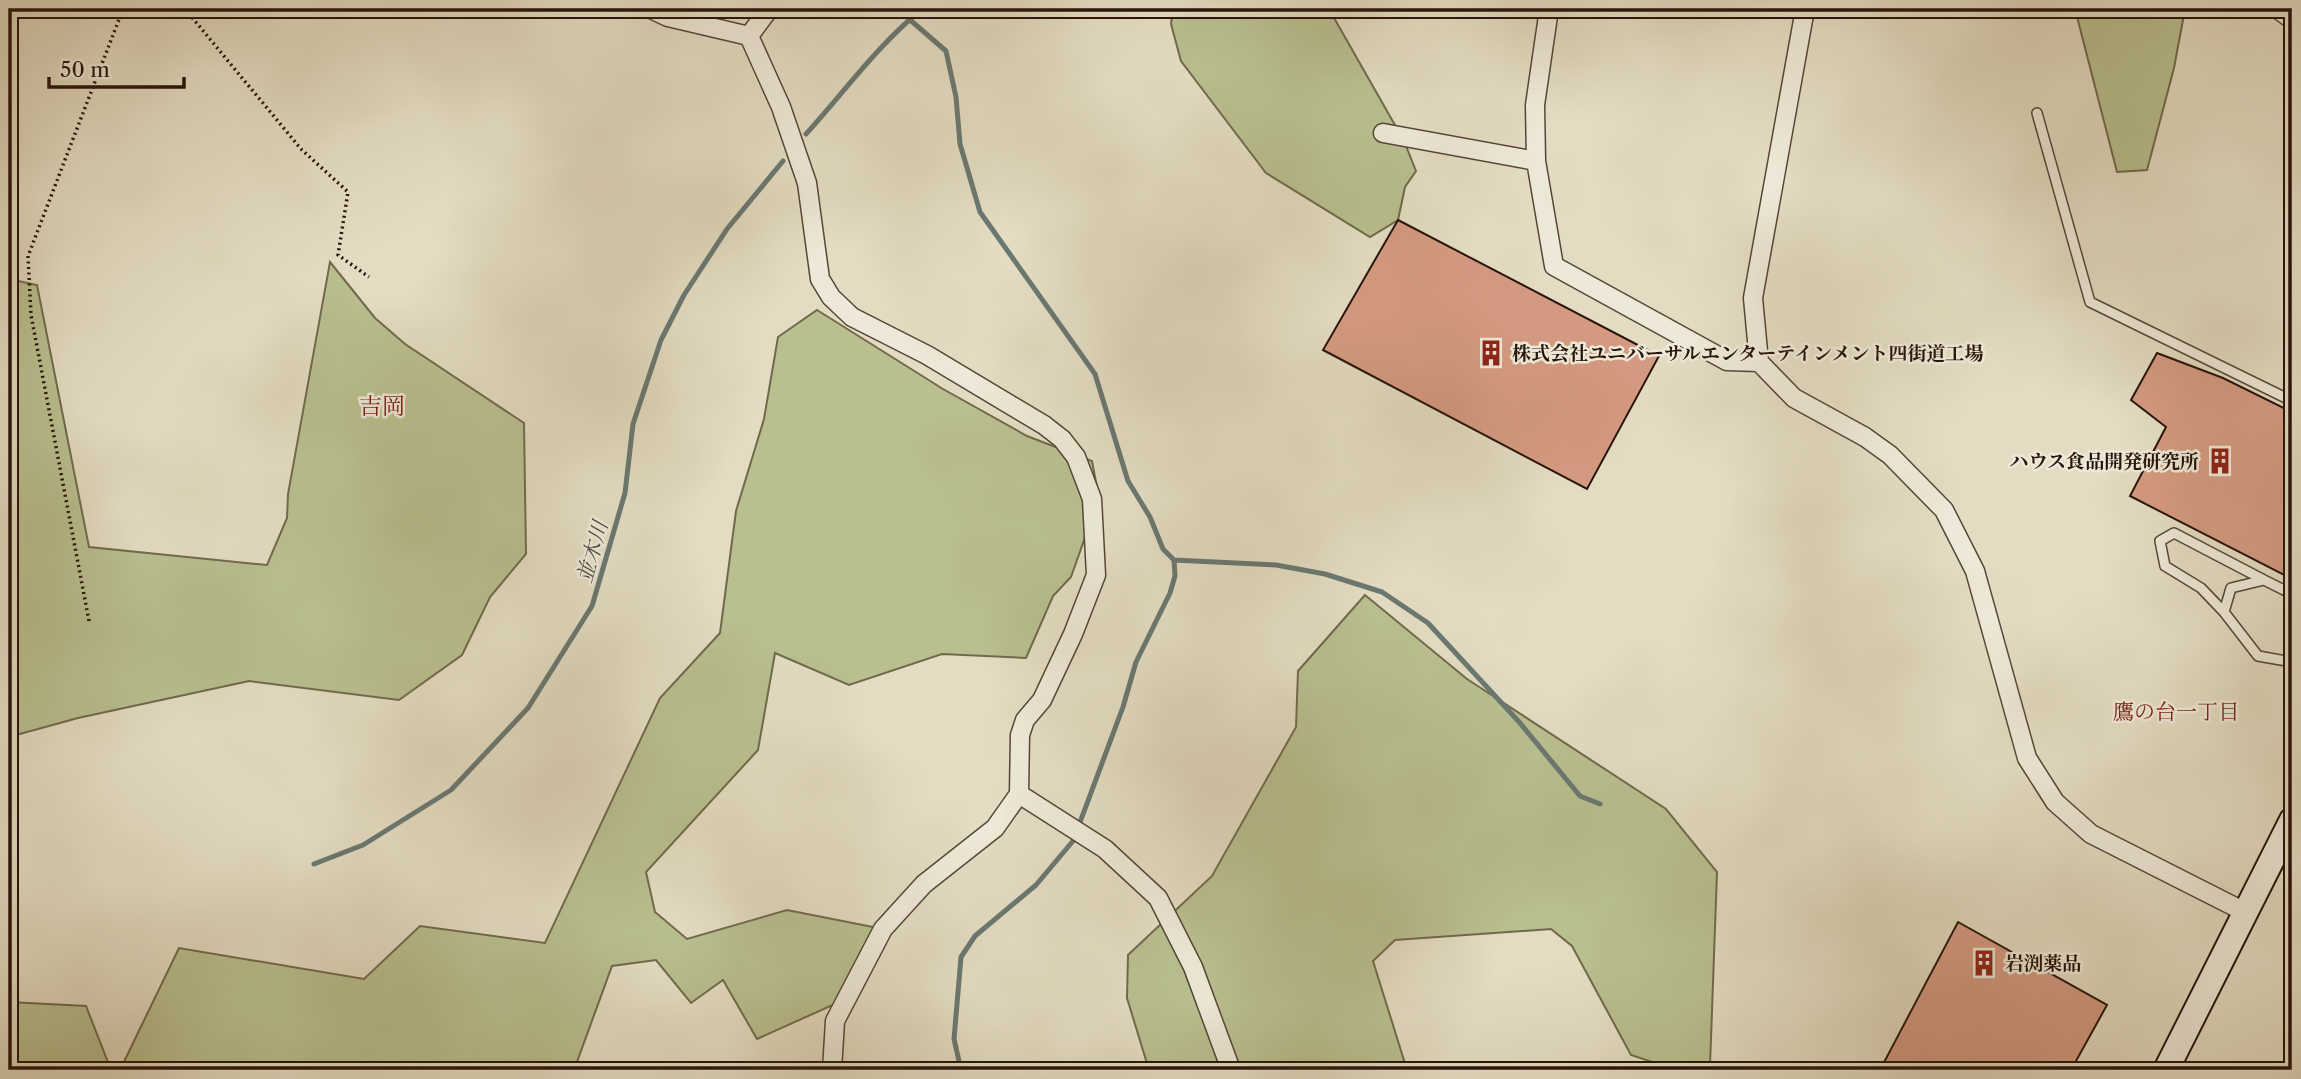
<svg xmlns="http://www.w3.org/2000/svg" width="2301" height="1079" viewBox="0 0 2301 1079" font-family="'Libre Caslon Text','Noto Serif JP',serif">
	<rect width="100%" height="100%" fill="#e3dcc2"/>
	<filter id="stains"><feTurbulence type="fractalNoise" baseFrequency=".00286" numOctaves="4"/><feColorMatrix values="0 0 0 0 .2 0 0 0 0 .09 0 0 0 0 .02 0 0 0 .5 -.17"/></filter>
	<radialGradient id="worn" r=".72"><stop offset=".6" stop-color="#630" stop-opacity="0"/><stop offset="1" stop-color="#630" stop-opacity=".3"/></radialGradient>
	<path fill="#b9bf8f" stroke="#706a4c" stroke-width="2" d="M 1173,9 L 1329,9 L 1404,141 L 1416,171 L 1405,187 L 1398,220 L 1370,237 L 1266,173 L 1181,61 L 1171,24 Z
		M 2075,9 L 2185,9 L 2174,68 L 2147,170 L 2117,172 Z
		M 330,262 L 375,318 L 405,344 L 524,423 L 526,554 L 490,597 L 462,655 L 399,700 L 249,681 L 78,718 L 9,737 L 9,279 L 37,285 L 89,547 L 267,565 L 287,518 L 288,494 Z
		M 817,310 L 943,389 L 1027,436 L 1092,461 L 1099,498 L 1071,577 L 1053,596 L 1026,658 L 942,654 L 849,685 L 775,653 L 758,750 L 646,872 L 655,912 L 687,939 L 787,910 L 883,929 L 846,999 L 757,1039 L 723,980 L 691,1003 L 656,960 L 612,966 L 574,1070 L 120,1070 L 179,948 L 364,979 L 420,926 L 545,943 L 660,698 L 720,633 L 736,511 L 764,419 L 778,337 Z
		M 1365,595 L 1467,679 L 1666,809 L 1717,872 L 1710,1066 L 1676,1070 L 1631,1055 L 1572,946 L 1551,929 L 1395,940 L 1373,961 L 1407,1070 L 1149,1070 L 1127,998 L 1128,955 L 1212,876 L 1296,727 L 1298,671 Z
		M 9,1002 L 86,1006 L 111,1070 L 9,1070 Z"/>
	<g fill="none" stroke-linecap="round" stroke-linejoin="round">
		<path stroke="#6a7871" stroke-width="5" d="M 909,19 L 946,51 L 956,97 L 960,144 L 980,212 L 1095,374 L 1128,481 L 1150,517 L 1163,549 L 1174,560 L 1276,565 L 1325,574 L 1382,592 L 1428,623 L 1520,723 L 1580,796 L 1600,804
			M 806,134 C 845,91 877,46 922,9
			M 314,864 L 363,845 L 451,790 L 528,708 L 592,606 L 625,493 L 633,424 L 661,340 L 684,295 L 727,229 L 783,161
			M 961,1070 L 954,1039 L 961,957 L 975,936 L 1036,885 L 1073,841 L 1123,707 L 1136,662 L 1170,593 L 1175,576 L 1174,560"/>
	</g>
	<path fill="#d49a81" stroke="#271409" stroke-width="2" d="M 1398,220 L 1659,356 L 1587,489 L 1323,350 Z
		M 2157,353 L 2223,378 L 2292,412 L 2292,579 L 2130,496 L 2166,427 L 2131,400 Z
		M 1958,922 L 2107,1005 L 2071,1070 L 1880,1070 Z"/>
	<g fill="none" stroke-linecap="round" stroke-linejoin="round">
		<g stroke="#564637" stroke-width="12">
			<path id="lane" d="M 2270,9 L 2292,25
				M 2037,113 L 2090,302 L 2292,401
				M 2292,594 L 2264,580 L 2231,588 L 2224,612 L 2258,656 L 2292,662
				M 2224,612 L 2201,588 L 2165,566 L 2160,541 L 2174,533 L 2264,580"/>
		</g>
		<g stroke="#564637" stroke-width="21">
			<path id="street" d="M 651,9 L 668,17 L 749,36
				M 1549,9 L 1535,105 L 1536,161 L 1554,266 L 1727,361 L 1759,362
				M 1805,9 L 1753,298 L 1759,362 L 1794,398 L 1865,437 L 1890,455 L 1944,510 L 1975,571 L 2027,758 L 2055,802 L 2091,834 L 2247,913
				M 749,36 L 781,107 L 807,183 L 820,279 L 831,297 L 852,317 L 927,355 L 1044,425 L 1062,439 L 1076,457 L 1092,499 L 1096,575 L 1073,634 L 1042,700 L 1025,720 L 1020,735 L 1019,794 L 995,828 L 924,884 L 883,929 L 835,1021 L 832,1070
				M 749,36 L 769,9
				M 1383,133 L 1536,161
				M 1019,794 L 1105,849 L 1158,898 L 1193,967 L 1231,1070"/>
		</g>
		<g stroke="#271409" stroke-width="28">
			<path id="secondary" d="M 2166,1070 L 2292,820"/>
		</g>
		<path stroke="#271409" stroke-width="3.5" stroke-dasharray="2 3.5" stroke-linecap="butt" d="M 185,9 L 301,149 L 348,192 L 338,255 L 369,277
			M 89,621 L 31,315 L 28,256 L 123,9"/>
		<use href="#lane" stroke="#ede8d7" stroke-width="9"/>
		<use href="#street" stroke="#ede8d7" stroke-width="18"/>
		<use href="#secondary" stroke="#ede8d7" stroke-width="24"/>
	</g>
	<defs>
		<g id="building-bare" transform="scale(2.1)"><path d="M-4-6H4V6H1V3H-1V6H-4ZM-2.5-4.3h1.7v1.8h-1.7ZM.8-4.3h1.7v1.8H.8ZM-2.5-1h1.7V.8h-1.7ZM.8-1h1.7V.8H.8Z" fill="#8f2418" stroke="#ede8d7" stroke-width="2.5" paint-order="stroke"/></g>
	</defs>
	<g fill-rule="evenodd">
		<use href="#building-bare" x="1491" y="353"/>
		<use href="#building-bare" x="2220" y="461"/>
		<use href="#building-bare" x="1984" y="963"/>
	</g>
	<g text-anchor="middle" dominant-baseline="central" stroke-width="5" stroke-linejoin="round" paint-order="stroke">
		<g font-size="19" font-weight="bold" fill="#271409" stroke="#ede8d7" text-anchor="start">
			<text x="1512" y="353">株式会社ユニバーサルエンターテインメント四街道工場</text>
			<text x="2199" y="461" text-anchor="end">ハウス食品開発研究所</text>
			<text x="2005" y="963">岩渕薬品</text>
		</g>
		<g font-size="21" font-style="italic" fill="#4e4e46" stroke="#ede8d7">
			<text transform="translate(592 552) rotate(-74)">並木川</text>
		</g>
		<g font-size="21" fill="#7a1f14" stroke="#ede8d7">
			<text x="2176" y="711">鷹の台一丁目</text>
		</g>
		<g font-size="23" fill="#7a1f14" stroke="#ede8d7">
			<text x="382" y="406">吉岡</text>
		</g>
	</g>
	<rect width="2301" height="1079" fill="none" stroke="#e3dcc2" stroke-width="35"/>
	<rect x="10" y="10" width="2280" height="1058" fill="none" stroke="#271409" stroke-width="3.5"/>
	<rect x="18" y="18" width="2266" height="1044" fill="none" stroke="#271409" stroke-width="2"/>
	<path d="M49 77v10h135v-10" fill="none" stroke="#271409" stroke-width="3.5"/>
	<text x="60" y="77" font-size="21" fill="#271409" stroke="#ede8d7" stroke-width="5" paint-order="stroke">50 m</text>
	<rect width="100%" height="100%" filter="url(#stains)"/>
	<rect width="100%" height="100%" fill="url(#worn)"/>
</svg>
